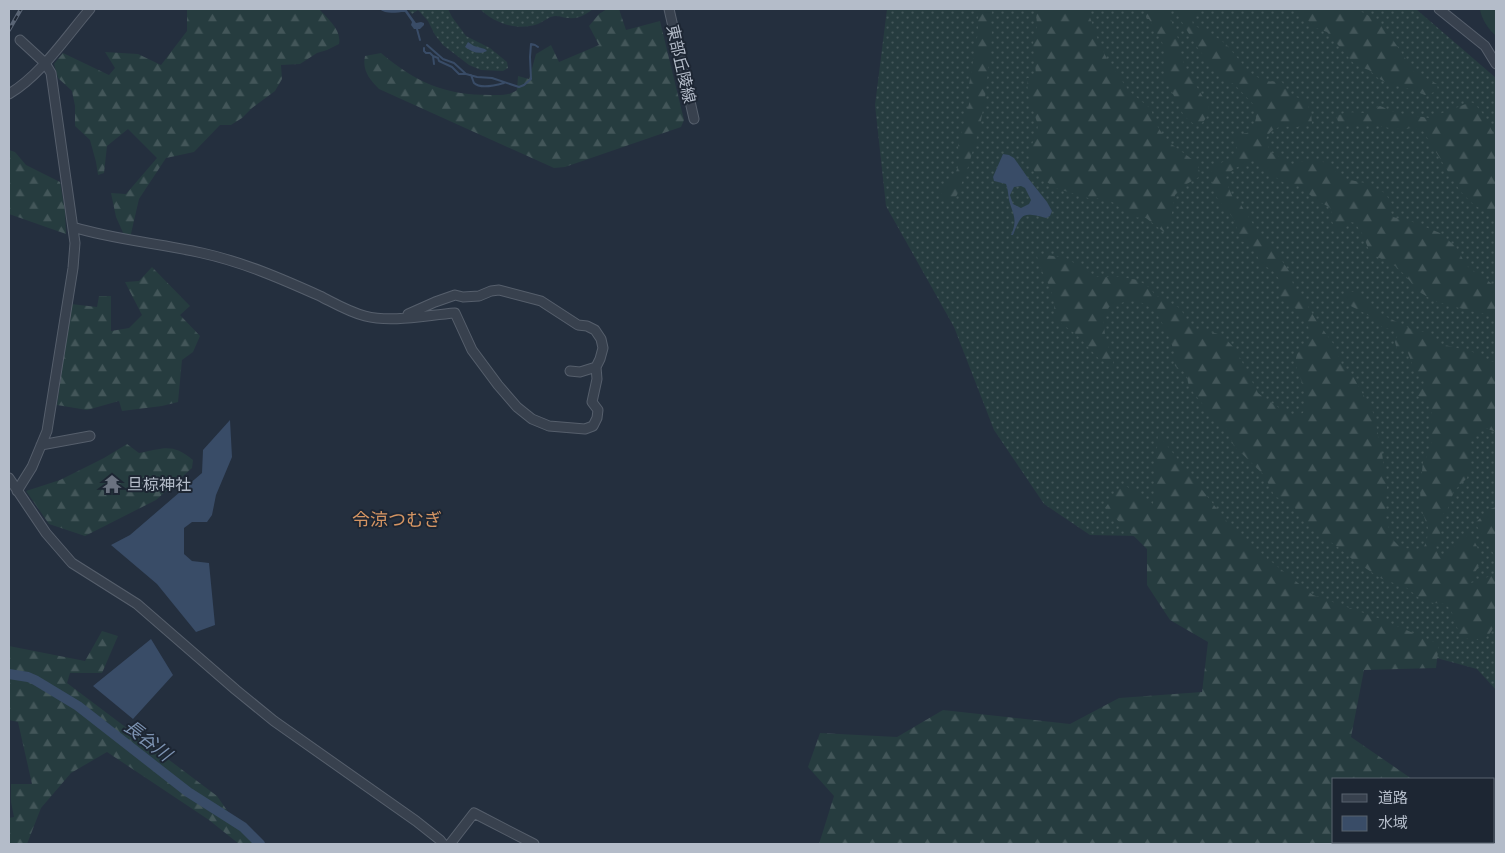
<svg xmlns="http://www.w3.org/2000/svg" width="1505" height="853" viewBox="0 0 1505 853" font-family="'Space Grotesk','Noto Sans JP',sans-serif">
	<defs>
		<pattern id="grass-dots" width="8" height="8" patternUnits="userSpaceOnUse" patternTransform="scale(1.25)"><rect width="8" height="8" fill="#263c3f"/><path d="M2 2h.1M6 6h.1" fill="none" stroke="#435659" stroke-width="1.8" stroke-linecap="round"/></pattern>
		<pattern id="forest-firs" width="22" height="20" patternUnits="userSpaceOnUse" patternTransform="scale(1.25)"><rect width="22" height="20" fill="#263c3f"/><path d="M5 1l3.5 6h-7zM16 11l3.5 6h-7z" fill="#435659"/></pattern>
	</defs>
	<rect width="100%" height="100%" fill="#242f3e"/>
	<path fill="url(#grass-dots)" d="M 408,9 L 448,9 L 452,17 L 466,36 L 490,48 L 507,62 L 508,68 L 503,71 L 481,70 L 469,65 L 443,45 L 435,35 L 428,21 L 418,10 L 412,14 Z
		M 480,9 L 593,9 C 585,15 579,19 568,18 C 564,18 560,16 556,16 C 550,16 544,21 538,24 C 518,31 495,24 480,9 Z
		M 887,9 L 1416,9 L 1496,78 L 1496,690 L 1477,669 L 1381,643 L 1185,537 L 1090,535 L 1044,504 L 994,430 L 954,327 L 886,206 L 875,105 Z"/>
	<path fill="url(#forest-firs)" d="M 187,9 L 319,9 C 327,18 342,30 339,44 L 327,50 L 317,53 L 300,64 L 281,65 L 282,79 L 275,91 L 252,108 L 242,118 L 231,125 L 220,125 L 194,152 L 166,158 L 139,199 L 130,238 L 125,237 L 116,217 L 111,193 L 126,194 L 157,158 L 128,129 L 107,146 L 104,173 L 98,175 L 96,162 L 90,140 L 75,126 L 75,106 L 72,91 L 58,78 L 54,64 L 63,53 L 109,75 L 115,68 L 105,52 L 138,54 L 161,65 L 187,31 Z
		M 607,9 L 619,9 L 626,30 L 660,21 L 684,120 L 681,127 L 565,167 L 554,168 L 379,89 C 369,79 362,70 365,56 L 381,53 C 417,83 444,95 491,95 C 500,95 509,96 517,90 L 518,76 L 529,79 L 536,54 L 551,45 L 559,62 L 599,45 L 589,26 L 599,14 Z
		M 981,9 L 992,9 L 991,21 L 992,36 L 985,98 L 980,126 L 968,167 L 957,195 L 953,201 L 948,201 L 941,193 L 941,189 L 954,177 L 960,161 L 958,146 L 970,100 L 969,85 L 978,32 L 978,18 Z
		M 1036,9 L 1087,9 L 1098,40 L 1107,59 L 1129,91 L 1151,109 L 1155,122 L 1166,140 L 1193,160 L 1198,166 L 1200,173 L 1199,177 L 1185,185 L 1175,195 L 1171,219 L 1164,232 L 1146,218 L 1131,217 L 1114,203 L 1106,199 L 1088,198 L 1055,188 L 1036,174 L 1030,163 L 1028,153 L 1037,133 L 1038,125 L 1028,95 L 1027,78 L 1034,78 L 1036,74 L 1033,44 L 1037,27 Z
		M 1143,9 L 1167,9 L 1179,41 L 1180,52 L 1186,69 L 1209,107 C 1208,115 1205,124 1196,126 L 1184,116 L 1166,80 L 1166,54 L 1162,42 L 1149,19 L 1147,19 Z
		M 1174,9 L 1192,9 L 1195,12 L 1192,19 L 1193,25 L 1210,33 L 1226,44 L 1249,72 L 1264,81 L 1282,82 L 1290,95 L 1305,100 L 1311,112 L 1312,124 C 1300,131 1284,122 1273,130 C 1270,132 1267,137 1265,140 L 1271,152 L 1293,165 L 1308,159 L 1321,160 L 1345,179 L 1365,183 L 1385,193 L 1392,204 L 1390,210 L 1393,217 L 1413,222 L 1440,233 L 1456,247 L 1466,265 L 1472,270 L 1479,274 L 1496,287 L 1496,316 L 1470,311 L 1434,301 L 1418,291 L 1405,275 L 1395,266 L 1370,253 L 1363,235 L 1355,223 L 1351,222 L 1346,227 L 1338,230 L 1335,228 L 1330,217 L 1332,210 L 1329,207 L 1316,200 L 1297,184 L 1286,184 L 1264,170 L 1257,161 L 1253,160 C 1243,165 1230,168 1225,179 L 1233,198 L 1241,205 L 1253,224 L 1269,243 L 1290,272 L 1295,292 L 1306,303 L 1316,320 L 1335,346 L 1342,366 L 1351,373 L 1373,412 L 1381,447 L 1387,486 L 1385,518 L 1394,541 L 1401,548 L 1417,549 L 1424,547 L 1427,539 L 1428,528 L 1421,508 L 1420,490 L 1423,462 L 1432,449 L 1430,432 L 1432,414 L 1428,404 L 1416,394 L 1424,385 L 1423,375 L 1415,372 L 1407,350 L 1397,350 L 1395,342 L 1398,334 L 1396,331 L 1382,327 L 1370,316 L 1345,303 L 1343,300 L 1348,292 L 1355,292 L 1381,314 L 1413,330 L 1424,332 L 1436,339 L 1441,344 L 1473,352 L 1486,361 L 1496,362 L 1496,432 L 1483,427 L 1476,434 L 1470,443 L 1470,464 L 1467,478 L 1454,491 L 1447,511 C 1435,517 1442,529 1440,539 C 1439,541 1436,546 1436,547 L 1439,556 L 1443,557 C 1453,551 1457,540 1469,535 C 1476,541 1483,557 1479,565 C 1477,570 1473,575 1470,579 L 1471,583 L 1496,574 L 1496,592 L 1494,597 C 1497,605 1497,614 1495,622 C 1490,642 1477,643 1460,636 L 1451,610 L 1445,604 L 1424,602 L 1407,588 L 1380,578 L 1364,567 L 1355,564 L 1352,559 L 1338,547 L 1318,534 L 1311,525 L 1303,521 L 1293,505 L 1283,499 L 1275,497 L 1264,475 L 1234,446 L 1226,428 L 1212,420 L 1208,411 L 1189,387 L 1187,377 L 1183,371 L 1175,366 L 1174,361 L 1176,355 C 1167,334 1159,302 1132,301 C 1125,301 1116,305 1109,307 C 1097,321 1109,346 1113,361 L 1113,365 L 1112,368 L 1108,367 L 1103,361 L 1101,361 L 1077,335 L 1054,318 C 1054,310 1055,301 1052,294 C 1048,280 1040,271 1037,256 L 1046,255 L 1066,258 L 1097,277 L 1121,277 L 1138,280 L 1150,288 L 1155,295 L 1178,307 L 1182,311 L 1191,329 L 1215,333 L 1223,336 L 1236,350 L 1258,393 L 1292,417 L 1303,413 L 1306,401 L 1305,391 L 1295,363 L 1297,354 L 1311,338 L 1307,321 L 1295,308 L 1280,299 L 1279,279 L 1272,270 L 1261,264 L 1252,245 L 1241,241 L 1234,219 L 1217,198 L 1210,173 C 1217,163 1228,159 1239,154 L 1233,137 L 1235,135 L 1247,133 L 1254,126 L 1256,118 L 1254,105 L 1234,84 L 1221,79 L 1197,47 Z
		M 1292,9 L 1336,9 L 1342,11 L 1355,10 L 1365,13 L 1385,28 L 1405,58 L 1411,70 L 1437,84 L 1438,91 L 1425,95 L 1401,86 L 1391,86 L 1388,82 L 1385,82 L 1378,78 L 1369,70 L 1355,65 L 1327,32 L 1316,28 L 1299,12 Z
		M 1471,102 L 1475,104 L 1483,114 L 1496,138 L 1496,219 L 1473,204 L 1460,191 L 1423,131 L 1414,128 L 1395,129 L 1373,125 L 1345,126 L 1339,124 L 1336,116 L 1347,112 L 1364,113 L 1380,106 L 1397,113 L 1429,118 Z
		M 9,150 L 15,152 L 26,165 L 60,182 L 65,211 L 66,234 L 9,214 Z
		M 152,267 L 190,306 L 180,315 L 200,336 L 193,352 L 182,360 L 178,402 L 162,406 L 122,411 L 119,401 L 87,410 L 57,405 L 71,304 L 97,307 L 99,296 L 111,296 L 111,331 L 129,328 L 142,315 L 125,282 L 139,281 Z
		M 1158,434 L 1236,533 L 1313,595 L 1378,618 L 1439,644 L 1436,668 L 1364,670 L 1351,737 L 1412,779 L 1334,779 L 1334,842 L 1410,842 L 1410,844 L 819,844 L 834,796 L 808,767 L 820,733 L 897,737 L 943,710 L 1070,724 L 1119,698 L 1202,692 L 1208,642 L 1170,620 L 1147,585 L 1147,549 L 1105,508 L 1123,484 L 1153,504 Z
		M 127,444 L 139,453 C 164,448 173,443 193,460 L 192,468 L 156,500 L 85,536 L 49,524 L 26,491 L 60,480 L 104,458 Z
		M 1496,507 L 1496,558 L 1475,523 L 1490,509 Z
		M 102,631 L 118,636 L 102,673 L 70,673 L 67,683 L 217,796 L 231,816 L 266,844 L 239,844 L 209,820 L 107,752 L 71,773 L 41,808 L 27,844 L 9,844 L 9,818 L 14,817 L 11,802 L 11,784 L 32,784 L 18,722 L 9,720 L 9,646 L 85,661 Z"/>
	<path fill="#263c3f" d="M 1480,9 L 1496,9 L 1496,36 C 1489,30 1481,19 1480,9 Z"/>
	<path fill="#394c67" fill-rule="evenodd" d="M 379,9 L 406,9 L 416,23 L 421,22 L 424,23 L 424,25 L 420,29 L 414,29 L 411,25 L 412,22 L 405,12 C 396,12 387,15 379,9 Z
		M 468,42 L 474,46 L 485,49 L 487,51 C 479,55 472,52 465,47 Z
		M 1003,154 L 1009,155 L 1014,158 L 1028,178 L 1047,202 L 1052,211 L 1050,216 L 1046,218 C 1022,212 1022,213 1013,235 L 1011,235 C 1018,219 1013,215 1009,200 C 1008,194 1008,189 1006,184 L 994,181 L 993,177 ZM 1021,186 L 1025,188 L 1031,200 L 1029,204 L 1021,208 L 1013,204 L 1010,195 L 1014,187 Z
		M 230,420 L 232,457 L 216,495 L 212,515 L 207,522 L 192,522 L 184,528 L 184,554 L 192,561 L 209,563 L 215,625 L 196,632 L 157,584 L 111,545 L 130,535 L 202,473 L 203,450 Z
		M 151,639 L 173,675 L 133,719 L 93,686 Z"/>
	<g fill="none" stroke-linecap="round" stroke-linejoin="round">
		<path stroke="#394c67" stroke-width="2" d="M 417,29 L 420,40
			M 427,45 L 443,59 L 454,63 L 466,74 L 477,77 L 492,78 L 519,87 L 524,85 L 531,79 L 530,57 L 531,44 L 535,45 L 538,47
			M 424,48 L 424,51 L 426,53 L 430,53 L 433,56 L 434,64
			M 433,56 L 438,58 L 439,61 L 452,67 L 459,74 L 466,74
			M 471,75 C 472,77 473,81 474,83 C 480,89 497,85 504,83"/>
		<path stroke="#394c67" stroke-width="10" d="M 9,674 L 28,677 L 35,680 L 78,706 L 188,792 L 243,827 L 260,844"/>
		<g stroke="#565f6c" stroke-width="11">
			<path id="minor" d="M 669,9 L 694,119
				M 1439,9 L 1485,46 L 1496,64
				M 9,94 C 41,75 66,37 90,9
				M 73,227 C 115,240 159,243 202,253 C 243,262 282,279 320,296 C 334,303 349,312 365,316 C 392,323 427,315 455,313 L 472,350 L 498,385 L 517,407 L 532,419 L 549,426 L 585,429 L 593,426 L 597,418 L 598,410 L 592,402 L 597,379 L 596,367
				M 408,314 L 435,302 L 455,295 L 463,297 L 479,296 L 491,291 L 499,290 L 541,301 L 578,325 L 587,326 L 595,330 L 601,339 L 603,348 L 600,359 L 596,367 L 580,372 L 570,371
				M 41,445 L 90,436
				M 9,478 L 46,533 L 72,563 L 137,604 L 236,690 L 274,721 L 416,821 L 440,840 L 443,844
				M 17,491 L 32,467 L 47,431 L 73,268 L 75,243 L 51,73 L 45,63 L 20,40
				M 450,844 L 474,813 L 534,844"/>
		</g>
		<use href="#minor" stroke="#38414e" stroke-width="9"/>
		<g stroke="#5a6575" stroke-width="4">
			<path id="rail" d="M 9,30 L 21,9"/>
		</g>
		<use href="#rail" stroke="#1d2633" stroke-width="2" stroke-dasharray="5.5" stroke-linecap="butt"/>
	</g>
	<defs>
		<g id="temple-bare" transform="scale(1.5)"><path d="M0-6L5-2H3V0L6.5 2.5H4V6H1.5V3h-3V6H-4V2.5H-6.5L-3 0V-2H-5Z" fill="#6b7280" stroke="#1d2633" stroke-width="2.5" paint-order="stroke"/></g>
	</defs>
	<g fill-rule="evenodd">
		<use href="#temple-bare" x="112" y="484"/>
	</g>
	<g text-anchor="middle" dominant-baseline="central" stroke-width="4" stroke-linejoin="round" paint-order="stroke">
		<g font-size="16" fill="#b4bcc9" stroke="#1d2633">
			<text transform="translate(681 64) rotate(77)">東部丘陵線</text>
		</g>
		<g font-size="16" fill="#b4bcc9" stroke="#1d2633" text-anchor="start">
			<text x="127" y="484">旦椋神社</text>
		</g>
		<g font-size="18" fill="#d59563" stroke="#1d2633">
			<text x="397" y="519">令涼つむぎ</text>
		</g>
		<g font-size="18" font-style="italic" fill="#7c92b1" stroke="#1d2633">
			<text transform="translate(148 740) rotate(38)">長谷川</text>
		</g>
	</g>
	<rect width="1505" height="853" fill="none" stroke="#b4bcc9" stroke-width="20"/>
	<rect x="1332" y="778" width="162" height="65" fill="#1d2633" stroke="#59626f"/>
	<rect x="1342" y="794" width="25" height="8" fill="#38414e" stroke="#59626f"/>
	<text x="1378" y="803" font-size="15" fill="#b4bcc9">道路</text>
	<rect x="1342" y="816" width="25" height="15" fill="#394c67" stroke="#59626f"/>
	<text x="1378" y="828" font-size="15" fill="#b4bcc9">水域</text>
</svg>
